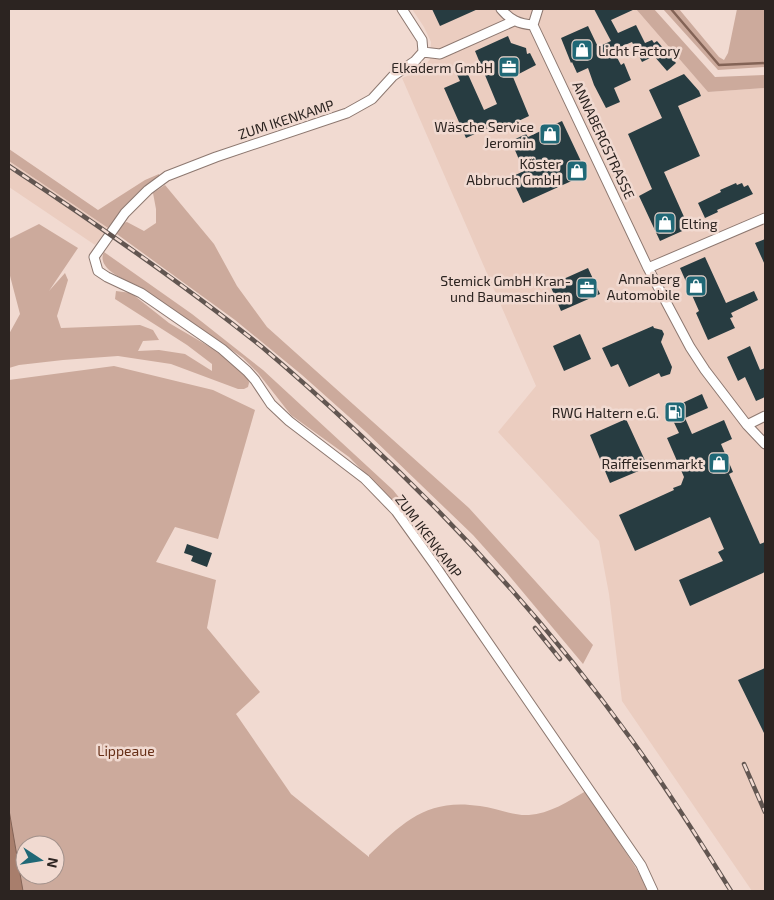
<svg xmlns="http://www.w3.org/2000/svg" width="774" height="900" viewBox="0 0 774 900" font-family="'Exo 2',sans-serif">
	<rect width="100%" height="100%" fill="#f1dad1"/>
	<path fill="#ebcdc0" d="M 412,9 L 636,9 L 708,92 L 765,88 L 765,891 L 752,891 L 622,701 L 609,594 L 599,541 L 498,432 L 536,386 L 402,78 L 422,70 L 430,59 L 431,42 L 424,27 Z
		M 9,161 L 108,228 L 95,245 L 9,187 Z"/>
	<path fill="#ccaa9c" fill-rule="evenodd" d="M 636,9 L 654,9 L 715,77 L 765,75 L 765,88 L 708,92 Z
		M 663,9 L 679,9 L 719,57 L 724,60 L 728,53 L 737,9 L 765,9 L 765,67 L 718,70 Z
		M 9,149 L 98,210 L 145,180 L 159,174 L 159,177 L 111,230 L 9,161 Z
		M 165,185 L 214,244 L 237,286 L 267,327 L 469,508 L 593,645 L 583,664 L 507,573 L 473,535 L 366,432 L 302,375 L 235,320 L 114,232 L 123,223 L 127,222 L 144,231 L 156,223 L 156,209 L 153,193 Z
		M 39,224 L 78,248 L 49,291 L 65,273 L 68,280 L 57,316 L 61,328 L 140,325 L 153,330 L 159,340 L 143,341 L 138,351 L 159,350 L 185,354 L 212,371 L 212,364 L 187,345 L 115,299 L 116,291 L 131,293 L 169,323 L 222,354 L 248,378 L 249,383 L 248,387 L 244,389 L 238,389 L 171,364 L 118,356 L 63,360 L 19,365 L 9,368 L 9,334 L 20,314 L 9,272 L 9,239 Z
		M 104,252 L 192,314 L 263,370 L 393,490 L 401,500 L 397,506 L 349,457 L 291,415 L 258,373 L 243,358 L 141,287 C 128,282 95,269 104,252 Z
		M 114,366 L 213,390 L 255,410 L 218,539 L 175,527 L 156,562 L 216,580 L 207,628 L 260,692 L 236,714 L 291,794 L 369,857 L 369,855 C 404,821 428,798 480,806 C 496,808 513,816 529,815 C 549,814 569,801 586,791 L 634,865 L 643,880 L 649,878 L 654,891 L 9,891 L 9,380 ZM 25,845 L 55,845 L 55,875 L 25,875 Z"/>
	<path fill="#a87e6c" stroke="#836356" d="M 9,810 L 23,891 L 9,891 Z"/>
	<g fill="none" stroke-linecap="round" stroke-linejoin="round">
		<path stroke="#836356" stroke-width="2.5" d="M 671,9 L 719,65 L 765,63"/>
	</g>
	<path fill="#273c41" d="M 432,9 L 478,9 L 440,26 Z
		M 594,9 L 635,9 L 611,20 L 618,33 L 636,25 L 645,43 L 652,40 L 654,43 L 657,41 L 676,63 L 667,71 L 654,56 L 642,62 L 632,42 L 613,50 L 621,65 L 624,63 L 631,80 L 614,88 L 620,102 L 606,108 L 594,85 L 588,68 L 577,73 L 572,62 L 571,63 L 561,38 L 588,26 L 598,47 L 611,41 Z
		M 508,36 L 511,43 L 526,48 L 527,54 L 530,53 L 536,65 L 513,77 L 529,116 L 502,129 L 499,123 L 466,138 L 444,88 L 460,81 L 453,66 L 462,61 L 484,110 L 497,104 L 475,51 Z
		M 684,74 L 699,91 L 701,96 L 678,106 L 700,156 L 664,172 L 689,228 L 660,241 L 639,196 L 652,189 L 628,134 L 662,118 L 649,90 Z
		M 562,121 L 587,174 L 523,203 L 511,177 L 524,171 L 511,141 L 526,134 L 528,137 Z
		M 736,183 L 737,185 L 742,183 L 744,187 L 748,185 L 753,194 L 717,210 L 718,212 L 705,218 L 698,203 L 721,192 L 720,190 Z
		M 765,239 L 765,265 L 755,243 Z
		M 705,257 L 726,303 L 754,291 L 758,300 L 731,313 L 733,317 L 730,318 L 735,328 L 708,340 L 696,313 L 699,311 L 680,268 Z
		M 588,268 L 600,294 L 561,311 L 550,285 Z
		M 653,326 L 654,328 L 662,330 L 664,334 L 661,342 L 672,367 L 670,374 L 661,377 L 659,373 L 629,387 L 618,364 L 611,367 L 602,348 Z
		M 580,334 L 591,359 L 564,371 L 553,346 Z
		M 750,346 L 760,370 L 765,368 L 765,397 L 756,401 L 745,377 L 738,381 L 727,357 Z
		M 702,394 L 708,408 L 685,418 L 692,434 L 724,420 L 732,439 L 721,444 L 733,472 L 729,474 L 760,544 L 765,542 L 765,572 L 690,606 L 679,580 L 723,561 L 718,552 L 724,549 L 710,517 L 635,551 L 619,515 L 674,490 L 673,488 L 681,485 L 684,477 L 667,438 L 679,433 L 666,406 L 676,402 L 678,405 Z
		M 626,419 L 648,467 L 610,483 L 590,435 Z
		M 187,544 L 212,553 L 207,567 L 191,561 L 193,556 L 184,553 Z
		M 765,668 L 765,735 L 738,680 Z"/>
	<g fill="none" stroke-linecap="round" stroke-linejoin="round">
		<g stroke="#8d7870" stroke-width="11">
			<path id="minor" d="M 402,9 L 422,40 L 423,52 L 415,61 L 393,76 L 372,99 L 347,113 L 216,157 L 167,176 L 148,190 L 125,213 L 94,257 L 98,271 L 107,277 L 141,293 L 222,349 L 247,371 L 255,380 L 271,404 L 289,421 L 365,479 L 396,511 L 434,564 L 641,865 L 653,891
				M 501,9 C 510,20 519,24 533,25
				M 538,9 L 533,25 L 648,268 L 690,347 L 705,370 L 747,425 L 765,444
				M 423,52 L 440,54 L 514,21
				M 648,268 L 765,218
				M 747,425 L 765,416"/>
		</g>
		<use href="#minor" stroke="#fff" stroke-width="9"/>
		<g stroke="#625651" stroke-width="4.5">
			<path id="rail" d="M 9,166 C 95,223 181,282 262,347 C 294,374 325,402 355,430 C 457,524 550,627 631,739 C 667,788 699,840 731,891
				M 535,628 L 560,659
				M 744,764 L 765,812"/>
		</g>
		<use href="#rail" stroke="#f1dad1" stroke-width="2.5" stroke-dasharray="8" stroke-linecap="butt"/>
	</g>
	<defs>
		<g id="shop-square" transform="scale(1.125)"><rect x="-9" y="-9" width="18" height="18" rx="4" fill="#206876" stroke="#f1dad1"/><path d="M-5-2.5h2.3a2.7 3.5 0 0 1 5.4 0H5L5.5 6h-11ZM-1.5-2.5h3a1.5 2.3 0 0 0-3 0Z" fill="#fff"/></g>
		<g id="office-square" transform="scale(1.125)"><rect x="-9" y="-9" width="18" height="18" rx="4" fill="#206876" stroke="#f1dad1"/><path d="M-6-3h4V-5.5h4V-3h4V5H-6ZM-1-4.5V-3h2v-1.5ZM-6 0V1H6V0Z" fill="#fff"/></g>
		<g id="fuel-square" transform="scale(1.125)"><rect x="-9" y="-9" width="18" height="18" rx="4" fill="#206876" stroke="#f1dad1"/><path d="M-5.5-6h7V0h2V4h1.3V-2.5L3-4.5l.8-.8L6-3V5H2.5V1h-1V6h-7ZM-4.2-4.7v3.2H.2V-4.7Z" fill="#fff"/></g>
	</defs>
	<g fill-rule="evenodd">
		<use href="#shop-square" x="582" y="50"/>
		<use href="#office-square" x="509" y="67"/>
		<use href="#shop-square" x="550" y="134"/>
		<use href="#shop-square" x="577" y="171"/>
		<use href="#shop-square" x="665" y="223"/>
		<use href="#shop-square" x="696" y="286"/>
		<use href="#office-square" x="587" y="288"/>
		<use href="#fuel-square" x="675" y="412"/>
		<use href="#shop-square" x="719" y="463"/>
	</g>
	<g text-anchor="middle" dominant-baseline="central" stroke-width="5" stroke-linejoin="round" paint-order="stroke">
		<g font-size="14" fill="#2c2421" stroke="#f1dad1" text-anchor="end">
			<text x="598" y="50" text-anchor="start">Licht Factory</text>
			<text x="493" y="67">Elkaderm GmbH</text>
			<text x="534" y="126">Wäsche Service<tspan x="534" dy="16">Jeromin</tspan></text>
			<text x="561" y="163">Köster<tspan x="561" dy="16">Abbruch GmbH</tspan></text>
			<text x="681" y="223" text-anchor="start">Elting</text>
			<text x="680" y="278">Annaberg<tspan x="680" dy="16">Automobile</tspan></text>
			<text x="571" y="280">Stemick GmbH Kran-<tspan x="571" dy="16">und Baumaschinen</tspan></text>
			<text x="659" y="412">RWG Haltern e.G.</text>
			<text x="703" y="463">Raiffeisenmarkt</text>
		</g>
		<g font-size="14" fill="#2c2421" stroke="#f1dad1">
			<text transform="translate(286 119) rotate(-18)">ZUM IKENKAMP</text>
			<text transform="translate(604 140) rotate(65)">ANNABERGSTRASSE</text>
			<text transform="translate(429 536) rotate(53)">ZUM IKENKAMP</text>
		</g>
		<g font-size="14" fill="#672f16" stroke="#f1dad1">
			<text x="126" y="750">Lippeaue</text>
		</g>
	</g>
	<rect width="774" height="900" fill="none" stroke="#2c2421" stroke-width="20"/>
	<g transform="translate(40 860) rotate(102)"><circle r="24" fill="#f1dad1" stroke="#a2918b"/>
	<path d="M0-4L9 19L0 12L-9 19Z" fill="#206876"/>
	<text y="-8" font-size="14" font-weight="bold" text-anchor="middle" fill="#2c2421">N</text>
	</g>
</svg>
